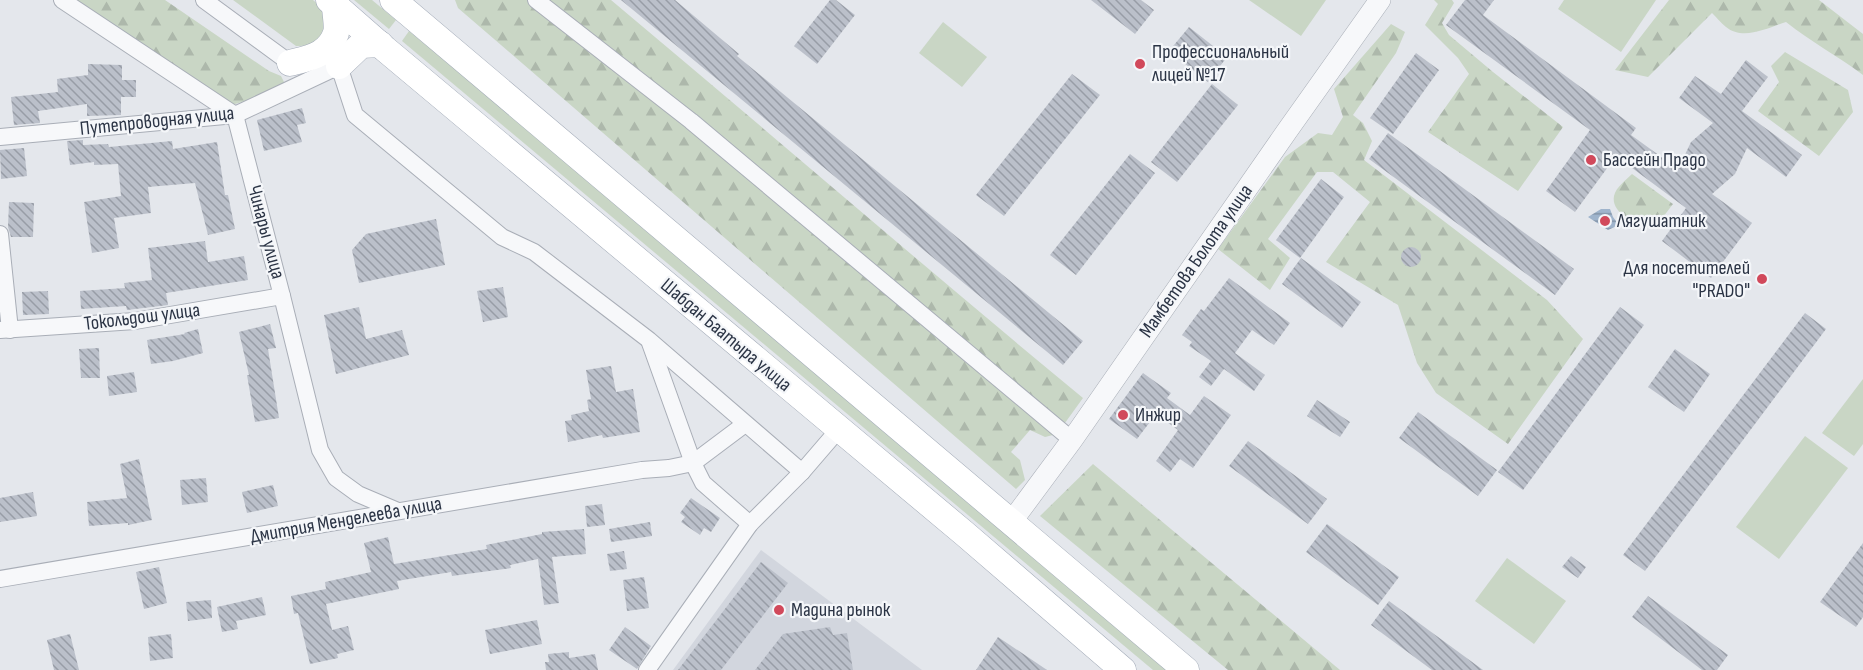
<svg xmlns="http://www.w3.org/2000/svg" width="1863" height="670" font-family="'Sofia Sans Condensed',sans-serif">
<defs>
<pattern id="forest-firs" width="22" height="20" patternUnits="userSpaceOnUse" patternTransform="scale(1.5)"><rect width="22" height="20" fill="#c9d6c5"/><path d="M5 1l3.5 6h-7zM16 11l3.5 6h-7z" fill="#adb8ab"/></pattern>
<pattern id="water-rules" width="6" height="5" patternUnits="userSpaceOnUse" patternTransform="scale(1.5)"><rect width="6" height="5" fill="#9fb4cc"/><path d="M0 2.5h6" fill="none" stroke="#8293a7"/></pattern>
<pattern id="building-back-hatch" width="6" height="6" patternUnits="userSpaceOnUse" patternTransform="scale(1.5)"><rect width="6" height="6" fill="#bbc0ca"/><path d="M-1 5l2 2M0 0l6 6M5-1l2 2" fill="none" stroke="#989da6"/></pattern>
</defs>
<rect width="100%" height="100%" fill="#e4e7ec"/>
<polygon fill="#d2d6de" points="761,550 922,670 673,670"/>
<g fill="#c9d6c5">
<path d="M233,0H313L327,12C327,17 329,23 328,27C324,41 309,47 296,46Z"/>
<polygon points="354,0 372,0 396,20 389,29"/>
<polygon points="1249,0 1326,0 1301,36"/>
<polygon points="1564,0 1656,0 1621,52 1558,9"/>
<polygon points="943,22 987,57 962,87 919,53"/>
<polygon points="409,31 854,398 1175,670 1153,670 402,41"/>
<polygon points="1863,379 1863,444 1854,456 1822,433"/>
<polygon points="1805,436 1848,468 1779,559 1736,527"/>
<polygon points="1507,558 1566,601 1534,644 1475,601"/>
</g>
<g fill="url(#forest-firs)">
<polygon points="68,0 165,0 269,71 281,76 285,84 274,93 228,106"/>
<path d="M455,0H611C769,132 924,267 1083,398L1057,434L1045,437L1030,430L1011,452L1020,460L1025,480L1016,489L458,8Z"/>
<polygon points="1434,0 1452,0 1454,3 1442,23 1449,35 1493,72 1563,127 1518,191 1428,132 1469,74 1458,58 1425,25 1438,4"/>
<path d="M1669,0H1819L1863,34V75C1838,56 1811,42 1786,22C1768,28 1743,41 1726,27C1721,23 1716,17 1712,13L1648,77L1615,70Z"/>
<polygon points="1391,24 1405,32 1396,53 1353,115 1363,123 1372,141 1364,160 1547,300 1583,339 1508,444 1436,393 1417,363 1398,305 1326,262 1370,202 1333,172 1317,172 1268,239 1290,258 1270,290 1218,249 1285,157 1318,133 1332,135 1343,117 1334,89"/>
<polygon points="1785,52 1848,90 1853,112 1819,156 1758,111 1779,82 1771,66"/>
<path d="M1632,174L1673,204L1657,225C1652,226 1647,228 1642,226C1631,222 1611,211 1614,196C1616,187 1626,180 1632,174Z"/>
<polygon points="1093,464 1340,670 1228,670 1040,516"/>
</g>
<polygon fill="url(#water-rules)" points="1601,209 1610,209 1613,217 1619,225 1608,230 1588,217"/>
<g fill="url(#building-back-hatch)">
<polygon points="621,0 675,0 739,54 737,56 1083,341 1063,365"/>
<polygon points="830,0 836,0 855,15 817,64 794,46"/>
<polygon points="1091,0 1141,0 1154,10 1135,34"/>
<polygon points="1465,0 1494,0 1483,15 1636,128 1631,135 1678,169 1691,142 1713,123 1679,98 1695,76 1721,94 1746,60 1768,77 1742,111 1802,155 1786,177 1747,148 1735,174 1712,194 1752,223 1711,278 1662,241 1686,208 1616,156 1575,212 1546,191 1590,130 1446,25"/>
<polygon points="1189,27 1227,57 1208,82 1169,51"/>
<polygon points="1416,53 1439,70 1393,134 1370,118"/>
<polygon points="88,64 122,65 122,80 136,80 136,97 121,97 121,115 87,116 87,104 38,111 40,123 14,125 11,97 58,92 57,79 88,75"/>
<polygon points="1072,74 1100,95 1004,216 976,195"/>
<polygon points="1212,84 1238,105 1177,182 1151,162"/>
<polygon points="302,108 306,123 297,125 302,142 264,151 257,120"/>
<polygon points="1388,133 1574,269 1555,295 1369,159"/>
<polygon points="83,140 83,145 108,144 109,147 172,141 173,149 217,142 225,195 228,195 235,229 208,235 195,183 148,187 151,213 114,218 119,248 92,253 84,202 121,196 118,164 94,165 94,162 70,165 67,141"/>
<polygon points="24,148 27,176 1,179 0,150"/>
<polygon points="1130,154 1155,173 1076,275 1050,255"/>
<polygon points="1321,179 1344,197 1300,258 1276,240"/>
<polygon points="9,202 34,203 33,237 11,237 8,227"/>
<polygon points="436,219 445,265 359,283 352,250 366,234"/>
<polygon points="205,241 208,262 244,256 248,280 166,293 168,305 127,310 126,306 81,309 80,291 125,288 124,283 152,280 148,248"/>
<circle cx="1411" cy="257" r="10"/>
<polygon points="1301,258 1361,302 1342,328 1282,284"/>
<polygon points="1229,278 1290,323 1274,345 1252,330 1235,353 1265,375 1254,391 1224,369 1211,386 1199,377 1211,361 1189,346 1192,342 1182,335 1201,309 1204,311"/>
<polygon points="503,287 508,317 483,322 477,291"/>
<polygon points="48,291 49,314 23,315 22,292"/>
<polygon points="359,307 366,339 402,330 409,355 336,374 324,315"/>
<polygon points="1620,307 1644,325 1523,490 1498,472"/>
<polygon points="1805,313 1826,329 1645,571 1623,555"/>
<polygon points="270,324 276,348 268,349 279,418 255,422 247,375 249,375 239,332"/>
<polygon points="198,329 203,353 173,361 151,364 147,340 185,334 184,333"/>
<polygon points="99,348 100,378 81,378 79,349"/>
<polygon points="1675,349 1710,374 1684,412 1648,387"/>
<polygon points="611,366 616,392 633,389 640,432 603,438 602,435 568,442 565,421 572,420 571,415 589,411 587,400 591,399 586,370"/>
<polygon points="134,372 137,392 109,396 107,376"/>
<polygon points="1143,373 1171,393 1167,398 1190,415 1204,396 1231,415 1193,468 1180,459 1170,472 1156,461 1178,430 1156,414 1137,439 1109,419"/>
<polygon points="1317,400 1350,422 1340,437 1307,416"/>
<polygon points="1418,412 1497,470 1478,496 1399,438"/>
<polygon points="1248,441 1327,499 1308,524 1229,466"/>
<polygon points="139,459 152,520 128,525 128,523 89,526 87,502 127,498 120,464"/>
<polygon points="206,478 208,502 182,505 180,480"/>
<polygon points="273,485 278,506 247,513 242,492"/>
<polygon points="33,492 37,516 0,522 0,498"/>
<polygon points="691,498 720,518 711,532 704,528 700,535 681,522 685,517 680,513"/>
<polygon points="602,504 605,525 587,527 585,506"/>
<polygon points="650,522 652,536 611,542 609,529"/>
<polygon points="1327,524 1399,577 1378,605 1306,552"/>
<polygon points="584,529 586,554 552,557 559,603 544,605 538,559 510,565 511,568 452,576 451,572 397,581 399,589 326,604 332,630 348,626 354,650 337,654 338,658 310,664 298,613 294,614 291,596 326,589 325,582 371,572 364,543 388,537 394,564 487,549 486,545 542,534 542,532"/>
<polygon points="1863,543 1863,617 1856,627 1820,602"/>
<polygon points="624,551 627,569 610,571 607,554"/>
<polygon points="1571,556 1586,567 1578,578 1562,567"/>
<polygon points="761,562 788,583 721,670 678,670"/>
<polygon points="159,567 167,603 144,609 136,572"/>
<polygon points="644,577 649,608 627,611 623,580"/>
<polygon points="1648,596 1728,655 1717,670 1702,670 1632,617"/>
<polygon points="262,597 266,615 236,621 238,629 222,632 217,607"/>
<polygon points="211,600 212,618 188,621 186,602"/>
<polygon points="1389,601 1483,670 1432,670 1371,625"/>
<polygon points="537,620 542,644 490,654 485,630"/>
<polygon points="625,627 651,646 637,669 609,650"/>
<polygon points="830,627 833,635 847,633 853,670 755,670 783,634"/>
<polygon points="70,634 79,670 54,670 47,640"/>
<polygon points="171,634 173,658 150,661 148,637"/>
<polygon points="998,637 1047,670 976,670"/>
<polygon points="569,652 569,658 595,654 598,670 546,670 545,662 549,662 548,654"/>
</g>
<g fill="none" stroke-linecap="round" stroke-linejoin="round">
<g stroke="#a9aeb7" stroke-width="18">
<g id="minor">
<polyline points="62,0 235,115 282,296 320,450 336,478 358,494 398,511"/>
<polyline points="204,0 290,63 300,63"/>
<polyline points="536,0 691,121 1072,440"/>
<polyline points="339,66 355,115 502,237 534,252 649,340 802,472"/>
<polyline points="0,137 235,115 339,66"/>
<polyline points="0,234 10,330"/>
<polyline points="0,330 135,321 282,296"/>
<polyline points="650,343 693,463 703,483 750,524"/>
<polyline points="0,579 642,470 669,468 693,463 745,424"/>
<polyline points="647,670 750,524 802,472 839,429"/>
</g>
</g>
<g stroke="#a9aeb7" stroke-width="22">
<polyline id="tertiary" points="1012,521 1072,440 1287,131 1380,0"/>
</g>
<g stroke="#a3abb8" stroke-width="27">
<g id="primary">
<polyline points="329,0 385,49 965,534 1123,670"/>
<polyline points="393,0 1186,670"/>
<path d="M290,63C309,58 329,55 336,33C338,26 335,13 335,5"/>
<polyline points="339,66 361,45 380,44"/>
</g>
</g>
<use href="#minor" stroke="#f7f8fa" stroke-width="16"/>
<use href="#tertiary" stroke="#f7f8fa" stroke-width="21"/>
<use href="#primary" stroke="#fff" stroke-width="26"/>
</g>
<g fill="#d1495b" stroke="#f4f6f9" stroke-width="2">
<circle cx="1140" cy="64" r="6"/>
<circle cx="1591" cy="160" r="6"/>
<circle cx="1605" cy="221" r="6"/>
<circle cx="1762" cy="279" r="6"/>
<circle cx="1123" cy="415" r="6"/>
<circle cx="779" cy="610" r="6"/>
</g>
<g text-anchor="middle" dominant-baseline="central" stroke-width="4.5" stroke-linejoin="round" paint-order="stroke">
<g font-size="20" fill="#2b3445" stroke="#f4f6f9" text-anchor="start">
<text x="1152" y="52">Профессиональный<tspan x="1152" dy="23">лицей №17</tspan></text>
<text x="1603" y="160">Бассейн Прадо</text>
<text x="1617" y="221">Лягушатник</text>
<text x="1750" y="268" text-anchor="end">Для посетителей<tspan x="1750" dy="23">"PRADO"</tspan></text>
<text x="1135" y="415">Инжир</text>
<text x="791" y="610">Мадина рынок</text>
</g>
<g font-size="20" fill="#2b3445" stroke="#f4f6f9">
<text transform="translate(157 121) rotate(-6)">Путепроводная улица</text>
<text transform="translate(266 232) rotate(75)">Чинары улица</text>
<text transform="translate(1196 261) rotate(-55)">Мамбетова Болота улица</text>
<text transform="translate(142 317) rotate(-7)">Токольдош улица</text>
<text transform="translate(726 335) rotate(40)">Шабдан Баатыра улица</text>
<text transform="translate(346 520) rotate(-10)">Дмитрия Менделеева улица</text>
</g>
</g>
</svg>
